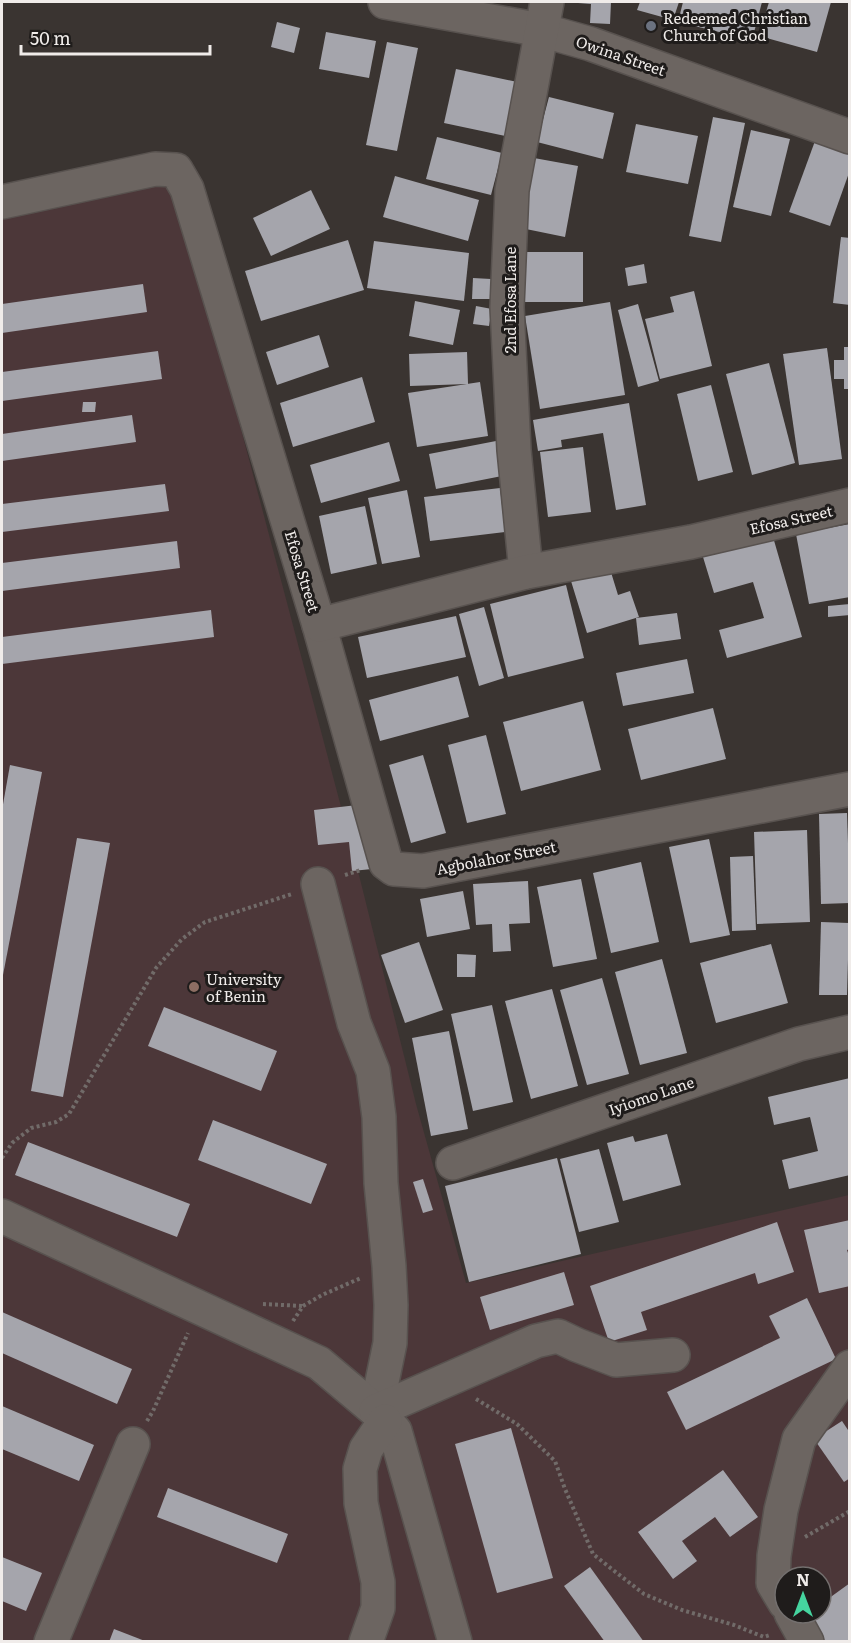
<svg xmlns="http://www.w3.org/2000/svg" width="851" height="1643" font-family="Literata,serif">
<rect width="100%" height="100%" fill="#3a3431"/>
<path fill="#4c3739" fill-rule="evenodd" d="M174,176L358,871L416,1104L466,1283L849,1195V1641H2V217ZM785,1577H821V1613H785Z"/>
<g fill="#a5a5ac">
<polygon points="579,2 611,2 610,24 590,23 591,4 578,3"/>
<polygon points="640,2 679,2 673,20 637,10"/>
<polygon points="683,2 762,2 752,40 678,22"/>
<polygon points="769,2 831,2 817,52 759,36"/>
<polygon points="277,22 300,28 294,53 271,47"/>
<polygon points="326,32 376,41 369,78 319,69"/>
<polygon points="387,42 418,48 397,151 366,145"/>
<polygon points="456,69 522,83 510,137 444,123"/>
<polygon points="549,97 614,113 603,159 537,142"/>
<polygon points="713,117 745,123 721,242 689,236"/>
<polygon points="636,124 698,136 688,184 626,172"/>
<polygon points="751,130 790,139 771,216 733,207"/>
<polygon points="437,137 502,153 491,195 426,179"/>
<polygon points="815,141 850,153 850,170 830,226 789,212"/>
<polygon points="534,158 578,166 565,237 521,228"/>
<polygon points="395,176 479,200 468,241 383,217"/>
<polygon points="311,190 330,229 271,256 253,218"/>
<polygon points="841,237 850,238 850,305 833,303"/>
<polygon points="348,240 364,290 261,321 245,271"/>
<polygon points="374,241 469,253 464,301 367,288"/>
<rect x="525" y="252" width="58" height="50"/>
<polygon points="644,264 647,283 628,286 625,268"/>
<polygon points="473,278 491,279 491,299 472,299"/>
<polygon points="143,284 147,312 2,333 2,304"/>
<polygon points="694,291 712,366 660,379 645,319 674,312 670,297"/>
<polygon points="415,301 460,310 453,345 409,336"/>
<polygon points="610,302 625,395 540,409 525,316"/>
<polygon points="638,304 659,381 638,387 618,310"/>
<polygon points="476,306 492,309 489,326 473,324"/>
<polygon points="319,335 329,367 277,385 266,352"/>
<polygon points="844,347 850,347 850,389 844,389 844,379 834,379 834,360 844,360"/>
<polygon points="827,348 842,459 799,465 783,354"/>
<polygon points="158,351 162,379 2,401 2,372"/>
<polygon points="467,352 468,384 410,386 409,354"/>
<polygon points="769,363 795,463 752,475 726,374"/>
<polygon points="362,377 375,422 293,447 280,403"/>
<polygon points="480,382 488,436 417,447 408,393"/>
<polygon points="711,385 733,472 698,481 677,394"/>
<polygon points="83,402 96,402 95,412 82,412"/>
<polygon points="629,403 646,505 616,510 603,433 561,440 562,447 538,451 533,420"/>
<polygon points="132,415 136,442 2,461 2,434"/>
<polygon points="496,441 502,476 436,489 429,454"/>
<polygon points="389,442 400,481 321,503 310,465"/>
<polygon points="583,447 591,512 548,517 540,452"/>
<polygon points="165,484 169,511 2,532 2,504"/>
<polygon points="500,488 505,532 430,541 424,497"/>
<polygon points="407,490 420,557 382,564 368,498"/>
<polygon points="365,506 377,564 331,574 319,516"/>
<polygon points="850,524 850,597 809,604 796,534"/>
<polygon points="773,537 802,637 727,658 719,630 764,618 753,582 714,593 703,557"/>
<polygon points="177,541 180,568 2,591 2,563"/>
<polygon points="610,569 618,595 630,591 639,617 587,633 571,581"/>
<polygon points="566,585 584,658 508,677 490,604"/>
<polygon points="850,604 850,615 828,617 828,606"/>
<polygon points="484,607 504,678 479,686 459,614"/>
<polygon points="211,610 214,637 2,664 2,637"/>
<polygon points="677,613 681,639 639,645 636,618"/>
<polygon points="456,616 466,657 367,678 358,637"/>
<polygon points="687,659 694,693 623,706 616,673"/>
<polygon points="458,676 469,717 380,741 369,700"/>
<polygon points="583,701 601,770 521,791 503,722"/>
<polygon points="713,708 726,759 641,780 628,729"/>
<polygon points="486,735 506,814 467,823 448,745"/>
<polygon points="423,755 446,833 411,843 389,765"/>
<polygon points="10,765 42,772 3,975 2,810"/>
<polygon points="366,804 372,869 352,871 349,842 318,845 314,810"/>
<polygon points="847,813 850,903 821,904 819,814"/>
<polygon points="807,830 810,922 757,924 754,832"/>
<polygon points="77,838 110,843 63,1097 31,1091"/>
<polygon points="709,839 730,935 690,943 669,847"/>
<polygon points="753,856 756,930 732,931 730,857"/>
<polygon points="641,862 659,942 611,953 593,873"/>
<polygon points="581,879 597,959 553,967 537,887"/>
<polygon points="528,881 530,923 509,924 511,951 493,952 492,924 476,925 473,884"/>
<polygon points="463,891 470,929 427,937 420,899"/>
<polygon points="821,922 849,923 847,995 819,995"/>
<polygon points="419,942 443,1010 405,1023 381,955"/>
<polygon points="771,944 788,1003 716,1023 700,963"/>
<polygon points="457,954 476,955 475,977 457,977"/>
<polygon points="662,959 687,1053 640,1065 615,972"/>
<polygon points="602,978 629,1074 587,1085 560,990"/>
<polygon points="552,989 578,1086 531,1099 505,1001"/>
<polygon points="492,1005 513,1102 473,1111 451,1014"/>
<polygon points="164,1007 277,1051 261,1091 148,1046"/>
<polygon points="449,1031 468,1129 431,1136 412,1038"/>
<polygon points="850,1078 850,1175 789,1189 782,1160 818,1151 810,1117 774,1125 768,1097"/>
<polygon points="213,1120 327,1164 311,1204 198,1160"/>
<polygon points="667,1134 681,1185 623,1201 607,1143 633,1136 635,1142"/>
<polygon points="28,1142 190,1204 177,1237 15,1175"/>
<polygon points="599,1149 619,1222 579,1232 560,1159"/>
<polygon points="557,1158 581,1254 469,1282 445,1186"/>
<polygon points="423,1179 433,1210 423,1213 413,1182"/>
<polygon points="850,1220 850,1249 847,1250 850,1259 850,1286 819,1293 804,1230"/>
<polygon points="777,1222 794,1272 758,1284 755,1273 641,1312 647,1330 609,1342 590,1286"/>
<polygon points="564,1272 574,1305 490,1330 480,1297"/>
<polygon points="807,1298 836,1359 686,1430 667,1392 780,1338 769,1316"/>
<polygon points="2,1312 132,1369 117,1404 2,1353"/>
<polygon points="2,1406 94,1445 79,1481 2,1449"/>
<polygon points="842,1421 850,1433 850,1478 844,1482 814,1439"/>
<polygon points="511,1428 553,1578 497,1593 455,1444"/>
<polygon points="723,1470 758,1517 730,1537 715,1517 682,1541 697,1561 673,1579 638,1532"/>
<polygon points="168,1488 288,1534 277,1563 157,1517"/>
<polygon points="2,1557 42,1573 26,1611 2,1601"/>
<polygon points="590,1567 644,1642 605,1642 564,1586"/>
<polygon points="850,1583 850,1639 846,1642 822,1642 808,1613 821,1613 821,1604"/>
<polygon points="114,1629 145,1641 145,1642 109,1642"/>
</g>
<g fill="none" stroke-linecap="round" stroke-linejoin="round">
<g stroke="#58524f" stroke-width="36">
<g id="minor">
<polyline points="385,2 541,30 591,44 850,137"/>
<polyline points="2,202 155,169 176,170 187,189 319,625 386,863 394,869 423,871 850,789"/>
<polyline points="526,572 514,450 507,307 512,190 547,2"/>
<polyline points="319,625 526,572 691,542 850,505"/>
<polyline points="318,884 354,1023 373,1071 379,1117 381,1183 389,1266 391,1305 390,1343 376,1411"/>
<polyline points="453,1163 799,1044 850,1032"/>
<polyline points="2,1216 319,1363 376,1411 395,1431 455,1642"/>
<polyline points="376,1411 536,1341 558,1336 577,1345 616,1360 673,1355"/>
<polyline points="785,1603 773,1583 774,1556 781,1510 799,1439 850,1367"/>
<polyline points="791,1613 807,1642"/>
<polyline points="51,1642 133,1444"/>
<polyline points="366,1642 378,1608 378,1582 361,1503 360,1469 366,1449 385,1421"/>
</g>
</g>
<g stroke="#716b69" stroke-width="4" stroke-dasharray="3 3" stroke-linecap="butt">
<polyline points="345,875 361,870"/>
<polyline points="2,1158 12,1143 31,1128 56,1122 69,1114 156,968 182,939 205,922 292,894"/>
<polyline points="263,1304 303,1306"/>
<polyline points="293,1321 303,1306 322,1295 361,1278"/>
<polyline points="476,1399 517,1424 555,1461 565,1489 593,1554 613,1570 644,1594 682,1610 734,1625 764,1637 770,1635"/>
<polyline points="147,1421 153,1411 188,1333"/>
<polyline points="805,1537 850,1511"/>
</g>
<use href="#minor" stroke="#6c6561" stroke-width="33"/>
</g>
<circle fill="#6b7280" stroke="#1f1c1b" stroke-width="2" cx="651" cy="26" r="6"/>
<circle fill="#8d6e63" stroke="#1f1c1b" stroke-width="2" cx="194" cy="987" r="6"/>
<g text-anchor="middle" dominant-baseline="central" stroke-width="6" stroke-linejoin="round" paint-order="stroke">
<g font-size="15" fill="#f0ecea" stroke="#1f1c1b" text-anchor="start">
<text x="663" y="17">Redeemed Christian<tspan x="663" dy="17">Church of God</tspan></text>
<text x="206" y="978">University<tspan x="206" dy="17">of Benin</tspan></text>
</g>
<g font-size="15" fill="#f0ecea" stroke="#1f1c1b">
<text transform="translate(621 55) rotate(19)">Owina Street</text>
<text transform="translate(509 300) rotate(-90)">2nd Efosa Lane</text>
<text transform="translate(791 519) rotate(-13)">Efosa Street</text>
<text transform="translate(303 571) rotate(73)">Efosa Street</text>
<text transform="translate(496 857) rotate(-11)">Agbolahor Street</text>
<text transform="translate(651 1095) rotate(-19)">Iyiomo Lane</text>
</g>
</g>
<rect width="851" height="1643" fill="none" stroke="#f0ecea" stroke-width="6"/>
<g transform="translate(803 1595)"><circle r="28" fill="#1f1c1b" stroke="#736f6e" stroke-width="1.5"/>
<path d="M0-4.5L10 22L0 15L-10 22Z" fill="#45d49f"/>
<text y="-9" font-size="16" font-weight="bold" text-anchor="middle" fill="#f0ecea">N</text>
</g>
<path d="M21 45v9h189v-9" fill="none" stroke="#f0ecea" stroke-width="3"/>
<text x="30" y="45" font-size="18" fill="#f0ecea" stroke="#1f1c1b" stroke-width="4.5" paint-order="stroke">50 m</text>
</svg>
